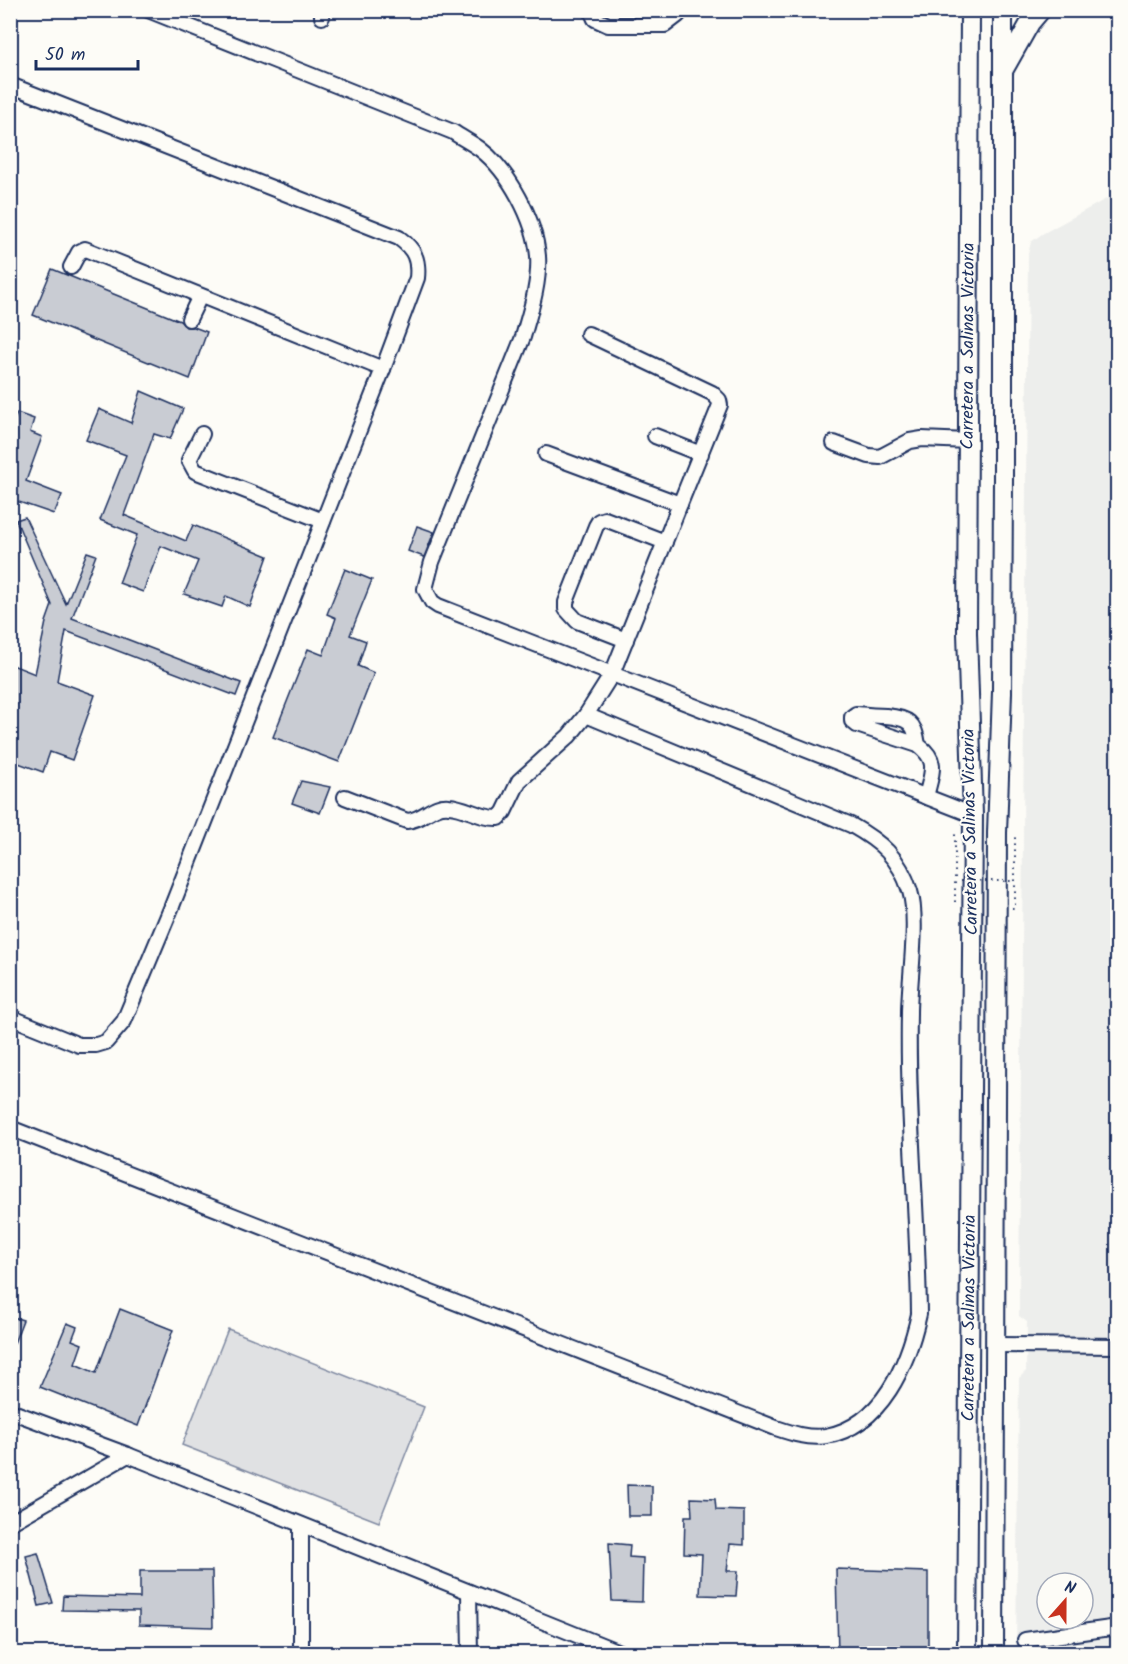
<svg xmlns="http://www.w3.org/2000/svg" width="1128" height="1664" font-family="Kalam,sans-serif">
<rect width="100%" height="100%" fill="#fdfcf7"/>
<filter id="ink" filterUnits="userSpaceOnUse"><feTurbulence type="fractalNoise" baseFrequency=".0167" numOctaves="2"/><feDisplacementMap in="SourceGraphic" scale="12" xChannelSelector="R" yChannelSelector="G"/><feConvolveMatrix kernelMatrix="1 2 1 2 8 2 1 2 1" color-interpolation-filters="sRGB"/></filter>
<g filter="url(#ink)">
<path fill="#edeeec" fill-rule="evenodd" d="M1117,193V1653L1016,1654L1019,1378L1026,1371L1027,1322L1019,1316V1299L1028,254L1031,242L1042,234ZM1047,1583H1083V1619H1047Z"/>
<polygon fill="#e0e1e3" stroke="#7e88a0" stroke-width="1.5" points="228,1329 424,1407 379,1522 182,1445"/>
<g fill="#c9ccd3" stroke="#1b2f5e" stroke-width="1.5">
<polygon points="52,269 180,321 186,327 194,327 207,332 190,379 33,315"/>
<polygon points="141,391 183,409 170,439 154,434 124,515 186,541 193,525 268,556 250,607 226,596 222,607 184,594 198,561 161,546 143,592 119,583 137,535 100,520 126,455 86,440 99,409 131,423"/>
<polygon points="17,413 34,419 30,432 42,437 26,481 62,495 54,514 10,499 10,431"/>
<polygon points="25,517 66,604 87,552 96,555 72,618 241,683 236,696 66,631 57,681 95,695 72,760 50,752 43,772 10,760 10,664 35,674 46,622 52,605 16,520"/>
<polygon points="417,526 434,532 424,557 408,551"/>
<polygon points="345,569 372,580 350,635 366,641 358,666 374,673 339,762 273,737 308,649 323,655 336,618 327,614"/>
<polygon points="301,781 330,787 320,813 292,803"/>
<polygon points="120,1309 173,1330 138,1426 40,1387 67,1323 77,1327 72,1340 82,1344 75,1364 96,1373"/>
<polygon points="10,1316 23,1320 11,1351 10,1351"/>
<polygon points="627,1485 652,1486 652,1516 628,1516"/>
<polygon points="691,1498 715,1499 716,1510 744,1511 744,1545 730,1544 727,1571 738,1571 736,1596 700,1595 702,1554 684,1553 685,1516 692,1516"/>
<polygon points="609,1543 630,1545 629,1557 643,1558 642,1602 612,1601"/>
<polygon points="38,1553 53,1603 39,1606 26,1556"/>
<polygon points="836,1569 928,1572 928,1653 838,1653"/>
<polygon points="140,1571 212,1571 213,1627 139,1625 139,1611 62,1610 63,1596 140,1598"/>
</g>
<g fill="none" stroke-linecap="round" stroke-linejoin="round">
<g stroke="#1b2f5e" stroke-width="18">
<g id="minor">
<path d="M148,10L453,132C462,138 472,143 480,149C509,171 535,220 538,256C540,283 530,312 523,337L432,562L425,589L432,602L438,606L973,815"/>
<polyline points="322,10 322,17"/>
<polyline points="591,10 595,19 608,25 665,25 678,15 681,10"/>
<path d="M10,85L399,238C414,249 419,259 417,278L383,369L172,906L124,1021L106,1042L96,1045H79L10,1017"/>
<polyline points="71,267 79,252 85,249 383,369"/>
<polyline points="189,319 200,296"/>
<polyline points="202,434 189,460 195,471 323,521"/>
<polyline points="655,436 701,454"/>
<polyline points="834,443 869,456 880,457 910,441 922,439 968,441"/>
<polyline points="546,454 680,504 720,405 719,400 712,393 588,334"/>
<polyline points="626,640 577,621 566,609 566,602 596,526 599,521 605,519 665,542"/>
<path d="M918,745C915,722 908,718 886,716C876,716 866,715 856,714L852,717V721L857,725L918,745C940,761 931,774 926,797"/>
<path d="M345,797L407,821C424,820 432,804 449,806C466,807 481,819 499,818L504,812L519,781L569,736L586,715L612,674L680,504"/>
<path d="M10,1128L776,1428C791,1433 809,1439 826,1436C882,1426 908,1364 919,1314C918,1214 907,1114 909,1013C909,980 919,920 910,891C899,857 881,842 851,825L586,715"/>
<polyline points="995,1345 1118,1346"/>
<polyline points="10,1411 128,1455 624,1654"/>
<polyline points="10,1523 128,1455"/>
<polyline points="469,1592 470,1654"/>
<polyline points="1025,1640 1118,1627"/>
<polyline points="301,1654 301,1525"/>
</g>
</g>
<g stroke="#1b2f5e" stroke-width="22">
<g id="major">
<polyline points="1004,69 1030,23 1041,10"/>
<path id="s1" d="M967,1654L973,815L967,633L970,10"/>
<polyline points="994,1654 997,833 1002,692 1003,479 1003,10"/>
</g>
</g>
<g stroke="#1b2f5e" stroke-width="2" stroke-dasharray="1.5 4.5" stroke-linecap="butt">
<polyline points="955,902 955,834 958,834"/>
<polyline points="1012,908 1015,908 1015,837 1013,837"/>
</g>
<use href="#minor" stroke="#fdfcf7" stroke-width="14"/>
<use href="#major" stroke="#fdfcf7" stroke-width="18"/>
<polyline stroke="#1b2f5e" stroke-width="2" stroke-dasharray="1.5 4.5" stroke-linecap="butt" points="961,881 1013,881"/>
</g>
</g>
<g text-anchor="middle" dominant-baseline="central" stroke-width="4.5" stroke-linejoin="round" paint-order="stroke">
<g font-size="18" fill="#1b2f5e" stroke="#fdfcf7">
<text stroke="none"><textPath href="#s1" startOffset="1308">Carretera a Salinas Victoria</textPath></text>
<text transform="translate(971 832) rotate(-91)">Carretera a Salinas Victoria</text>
<text stroke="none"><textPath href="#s1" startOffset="336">Carretera a Salinas Victoria</textPath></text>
</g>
</g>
<rect width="1128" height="1664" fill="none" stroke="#fdfcf7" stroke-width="36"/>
<rect x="18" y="18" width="1092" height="1628" fill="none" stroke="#1b2f5e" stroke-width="2" filter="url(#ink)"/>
<g transform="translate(1065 1601) rotate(21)"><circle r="28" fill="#fdfcf7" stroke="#a3aaba" stroke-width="1.5"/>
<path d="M0-4.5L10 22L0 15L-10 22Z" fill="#c8321e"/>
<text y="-9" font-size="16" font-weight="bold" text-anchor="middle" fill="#1b2f5e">N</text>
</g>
<path d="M36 60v9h102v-9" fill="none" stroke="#1b2f5e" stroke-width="3"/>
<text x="45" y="60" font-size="18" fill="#1b2f5e" stroke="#fdfcf7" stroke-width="4.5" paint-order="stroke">50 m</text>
</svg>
